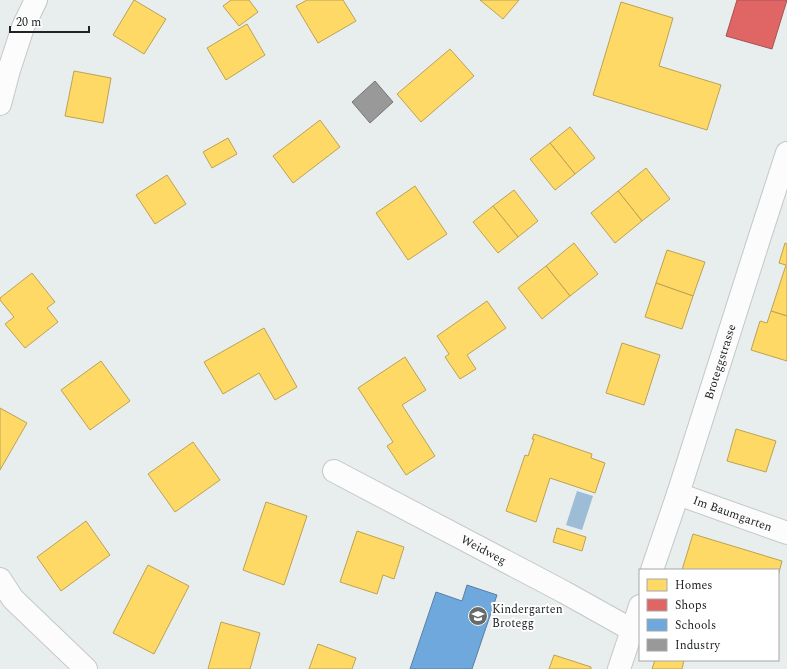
<svg xmlns="http://www.w3.org/2000/svg" width="787" height="669" font-family="Spectral,serif">
<rect width="100%" height="100%" fill="#e8eded"/>
<polygon fill="#9cbdd5" points="577,491 593,496 582,530 566,525"/>
<g fill="#ffd966" stroke="#bca352">
<polygon points="134,0 166,19 144,54 113,35"/>
<polygon points="231,0 249,0 258,12 239,26 223,6"/>
<polygon points="307,0 343,0 356,21 318,43 296,6"/>
<polygon points="480,0 519,0 503,19"/>
<polygon points="621,2 673,18 659,66 721,85 707,130 593,95"/>
<polygon points="247,24 265,55 226,80 207,48"/>
<polygon points="450,49 474,76 421,122 397,94"/>
<polygon points="74,71 111,78 103,123 65,116"/>
<polygon points="320,120 340,147 293,183 273,156"/>
<polygon points="570,127 595,158 575,174 550,143"/>
<polygon points="228,138 237,154 212,168 203,152"/>
<polygon points="550,143 575,174 555,190 530,159"/>
<polygon points="646,168 670,199 642,221 618,191"/>
<polygon points="167,175 186,204 155,224 136,195"/>
<polygon points="415,186 447,234 408,260 376,213"/>
<polygon points="514,190 538,221 518,237 493,206"/>
<polygon points="618,191 642,221 615,243 591,213"/>
<polygon points="493,206 518,237 498,253 473,222"/>
<polygon points="574,243 598,274 570,296 546,266"/>
<polygon points="785,243 787,244 787,316 771,311 786,265 779,263"/>
<polygon points="667,250 705,262 693,296 656,283"/>
<polygon points="546,266 570,296 542,319 518,288"/>
<polygon points="32,273 55,302 47,308 58,322 25,348 5,324 14,317 0,300 0,298"/>
<polygon points="656,283 693,296 682,329 645,317"/>
<polygon points="487,301 506,328 467,355 476,369 460,379 445,357 449,354 437,336"/>
<polygon points="771,311 787,316 787,361 751,350 760,321 767,323"/>
<polygon points="264,328 297,387 275,400 259,373 223,394 204,362"/>
<polygon points="622,343 660,355 644,405 606,393"/>
<polygon points="405,357 426,390 402,405 435,456 406,475 387,446 393,442 358,388"/>
<polygon points="101,361 130,401 90,430 61,390"/>
<polygon points="0,408 27,423 0,470"/>
<polygon points="736,429 776,441 766,472 727,461"/>
<polygon points="534,434 592,454 591,458 605,463 595,493 550,478 536,522 506,511 525,455 528,456 534,439 532,439"/>
<polygon points="193,442 220,480 175,512 148,474"/>
<polygon points="266,502 307,516 284,585 243,570"/>
<polygon points="86,521 110,555 61,591 37,557"/>
<polygon points="557,528 586,537 582,551 553,542"/>
<polygon points="357,531 404,547 394,579 383,575 377,594 340,582"/>
<polygon points="693,534 782,561 778,576 778,570 682,570"/>
<polygon points="148,565 189,586 154,654 113,633"/>
<polygon points="221,622 260,633 250,669 208,669"/>
<polygon points="318,644 356,658 352,669 309,669"/>
<polygon points="554,655 591,667 591,669 549,669"/>
<polygon points="655,660 684,660 682,669 652,669"/>
</g>
<polygon fill="#e06666" stroke="#a65252" points="737,0 787,0 772,49 726,36"/>
<polygon fill="#6fa8dc" stroke="#5780a5" points="467,585 497,595 472,669 410,669 436,592 462,601"/>
<polygon fill="#999" stroke="#757676" points="375,81 393,102 370,123 352,102"/>
<g fill="none" stroke-linecap="round" stroke-linejoin="round">
<g stroke="#c5c8c8" stroke-width="24">
<g id="minor">
<polyline points="0,104 9,70 23,27 36,0"/>
<path id="s1" d="M334,471L564,592L632,630"/>
<path id="s2" d="M678,494L787,533"/>
<path id="s3" d="M652,570L678,494L760,236L787,153"/>
<polyline points="0,579 13,599 86,669"/>
<polyline points="619,669 640,606"/>
</g>
</g>
<use href="#minor" stroke="#fcfcfc" stroke-width="22"/>
</g>
<defs>
<g id="school-disc" transform="scale(1)"><circle r="9.5" fill="#666a6a" stroke="#fff"/><path d="M0-5L7-2L0 1L-7-2ZM-4 1L0 2.5L4 1V4Q0 6-4 4Z" fill="#fff"/></g>
</defs>
<g fill-rule="evenodd">
<use href="#school-disc" x="478" y="616"/>
</g>
<g text-anchor="middle" dominant-baseline="central" stroke-width="4" stroke-linejoin="round" paint-order="stroke">
<g font-size="12" fill="#202424" stroke="#fff">
<text stroke="none"><textPath href="#s3" startOffset="219">Broteggstrasse</textPath></text>
<text stroke="none"><textPath href="#s2" startOffset="58">Im Baumgarten</textPath></text>
<text stroke="none"><textPath href="#s1" startOffset="169">Weidweg</textPath></text>
</g>
<g font-size="12" fill="#202424" stroke="#fff" text-anchor="start">
<text x="492" y="609">Kindergarten<tspan x="492" dy="14">Brotegg</tspan></text>
</g>
</g>
<rect x="639" y="569" width="140" height="92" fill="#ffffff" stroke="#a6a7a7"/>
<rect x="647" y="579" width="20" height="12" fill="#ffd966" stroke="#a6a7a7"/>
<text x="675" y="589" font-size="12" fill="#202424">Homes</text>
<rect x="647" y="599" width="20" height="12" fill="#e06666" stroke="#a6a7a7"/>
<text x="675" y="609" font-size="12" fill="#202424">Shops</text>
<rect x="647" y="619" width="20" height="12" fill="#6fa8dc" stroke="#a6a7a7"/>
<text x="675" y="629" font-size="12" fill="#202424">Schools</text>
<rect x="647" y="639" width="20" height="12" fill="#999999" stroke="#a6a7a7"/>
<text x="675" y="649" font-size="12" fill="#202424">Industry</text>
<path d="M10 26v6h79v-6" fill="none" stroke="#202424" stroke-width="2"/>
<text x="16" y="26" font-size="12" fill="#202424" stroke="#ffffff" stroke-width="3" paint-order="stroke">20 m</text>
</svg>
